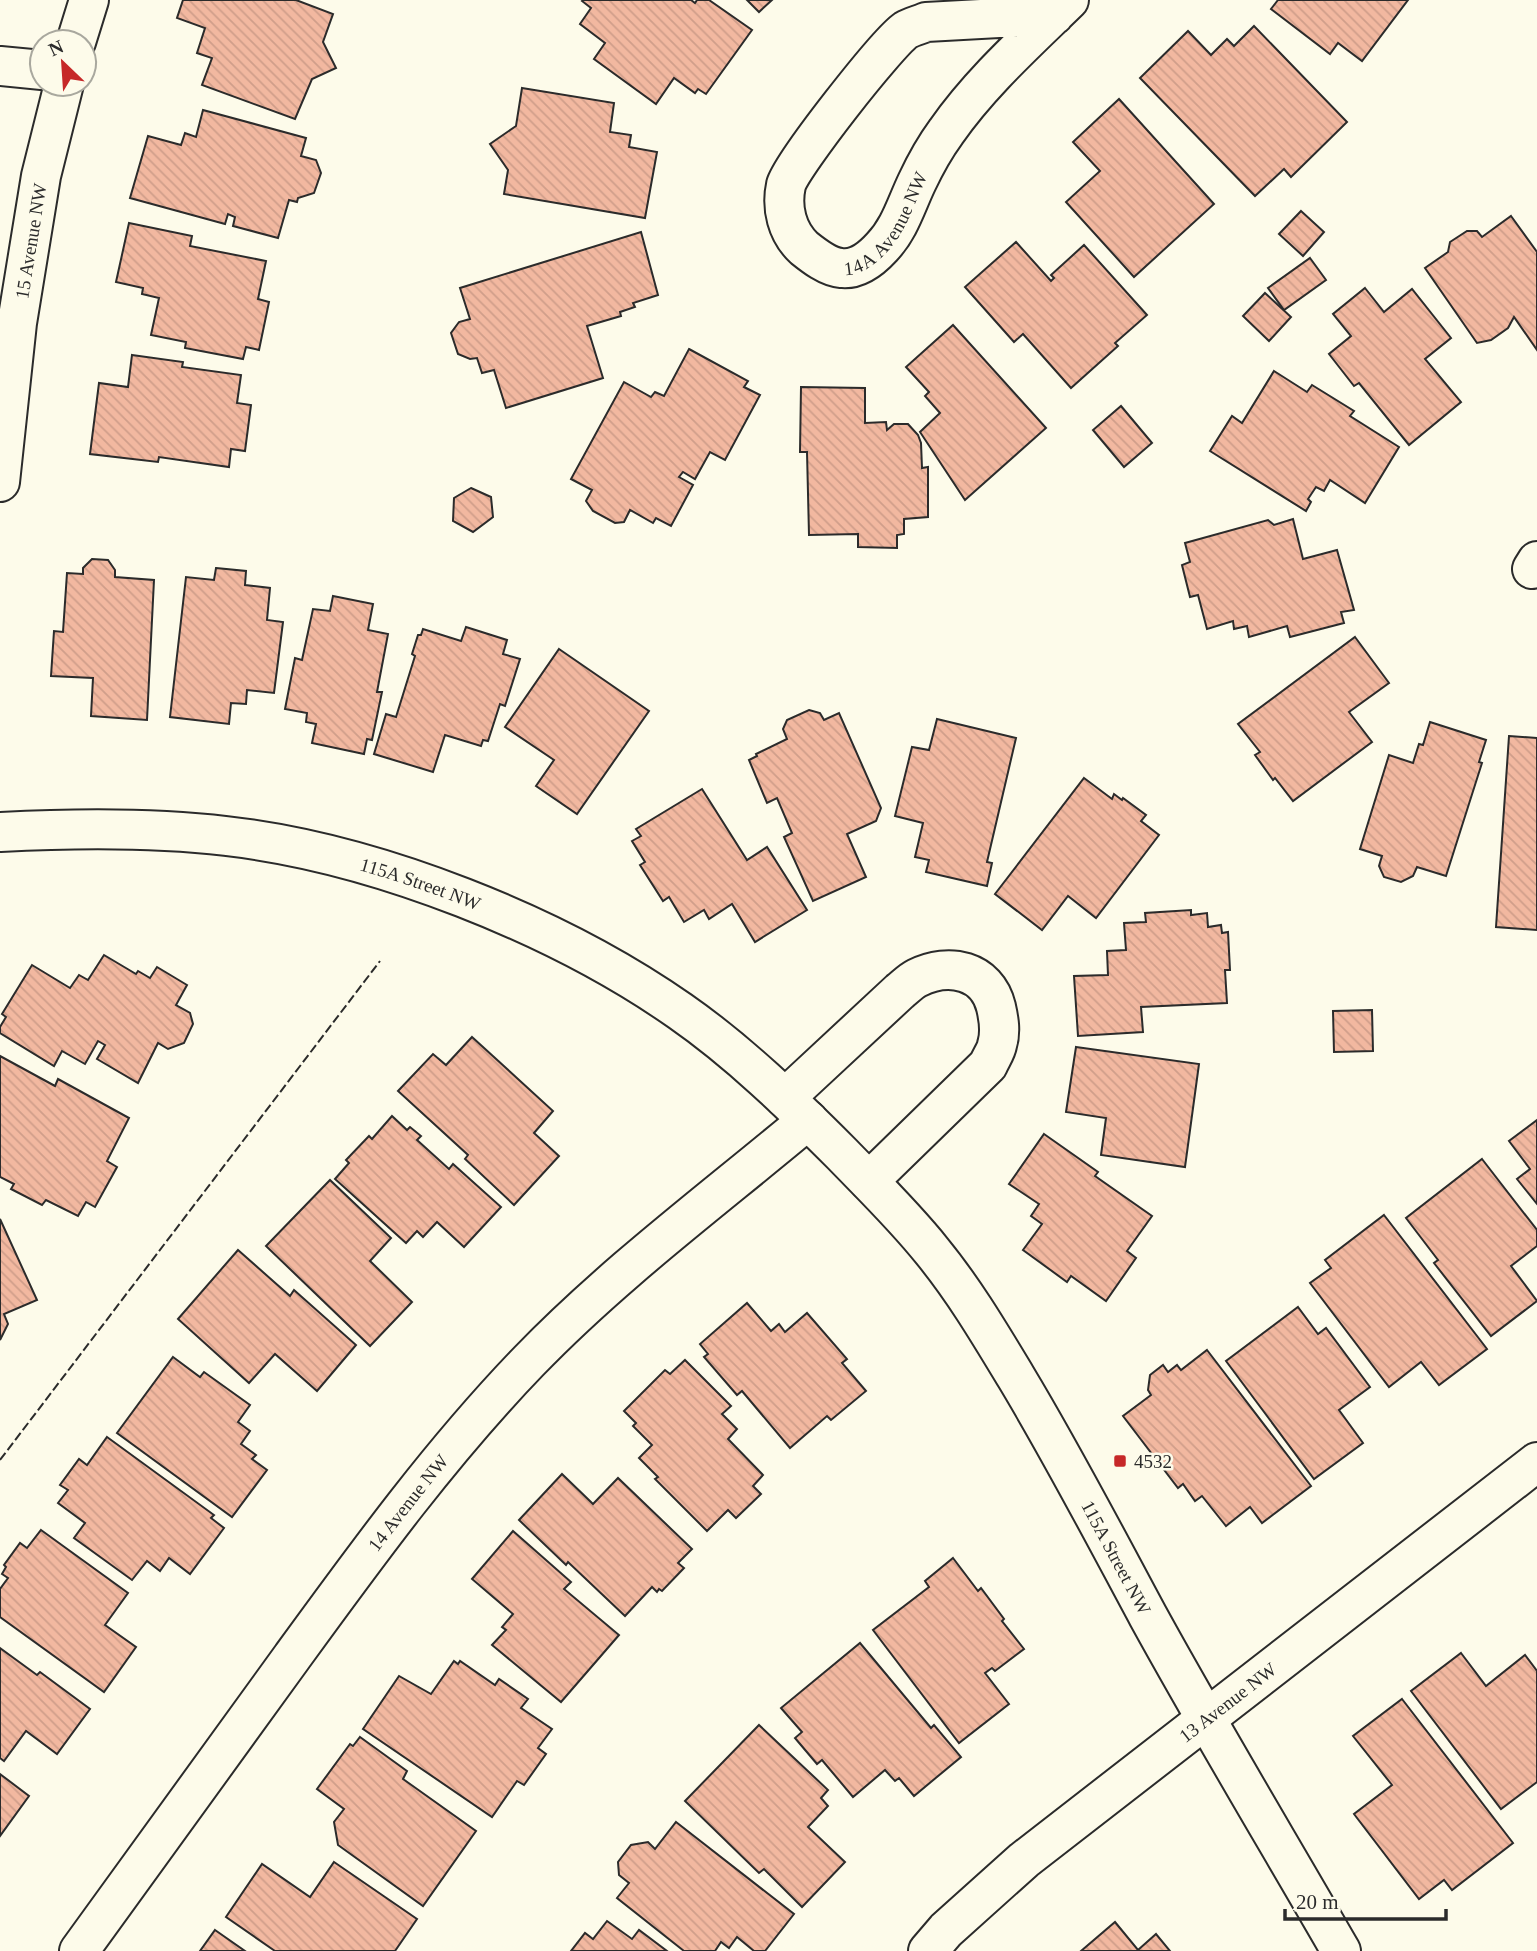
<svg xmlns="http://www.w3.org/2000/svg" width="1537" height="1951" font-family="Georgia,serif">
<defs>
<pattern id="building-back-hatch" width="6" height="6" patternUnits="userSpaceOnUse" patternTransform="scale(1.75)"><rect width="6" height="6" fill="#f2b8a0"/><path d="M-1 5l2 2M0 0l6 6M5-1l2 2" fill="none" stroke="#d09e8a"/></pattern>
</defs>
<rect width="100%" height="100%" fill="#fdfbea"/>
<g fill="url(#building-back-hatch)" stroke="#2b2b2b" stroke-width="2">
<polygon points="183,0 296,0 333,14 323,42 336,68 312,79 295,119 202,85 212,58 197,53 205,28 177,18"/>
<polygon points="583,0 691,0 695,3 697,0 709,0 752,30 706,94 698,89 695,93 674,78 656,104 594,59 605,43 580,24 591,8 582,1"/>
<polygon points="747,0 772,0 759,12"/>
<polygon points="1278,0 1408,0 1362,61 1338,43 1330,54 1271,9"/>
<polygon points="1254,26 1347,122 1291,177 1284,169 1255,196 1140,78 1188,31 1211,55 1227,39 1234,46"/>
<polygon points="522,88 614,103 610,132 631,135 629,147 657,152 645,218 504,194 508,170 490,144 516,126"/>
<polygon points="1119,99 1214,204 1134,277 1066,202 1100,171 1073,142"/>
<polygon points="203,110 306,138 301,156 316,160 321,173 314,193 298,198 297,202 289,200 278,238 233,226 235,217 228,214 225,224 130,198 148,136 181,145 185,133 196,137"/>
<polygon points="1301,211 1324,232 1303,256 1279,234"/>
<polygon points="1511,216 1537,252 1537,350 1514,317 1508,328 1491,340 1477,343 1425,268 1448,252 1450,242 1467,231 1477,231 1482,237"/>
<polygon points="129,223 192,236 190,246 266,261 258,299 269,302 259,350 246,347 243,359 185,348 186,342 151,335 159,298 142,294 143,288 116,282"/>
<polygon points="641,232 658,295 633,303 635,307 620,312 621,316 587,326 603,378 506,408 494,370 482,373 477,358 470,359 458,354 451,333 459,322 470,319 460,288"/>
<polygon points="1016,242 1051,281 1054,278 1051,275 1084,245 1147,315 1115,343 1118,346 1071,388 1023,334 1014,342 965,287"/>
<polygon points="1310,258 1326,280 1284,310 1268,288"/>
<polygon points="1365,288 1384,312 1412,289 1451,338 1425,359 1461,402 1409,445 1359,383 1354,386 1329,354 1351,336 1333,314"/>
<polygon points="1265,293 1291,317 1269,341 1243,316"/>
<polygon points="953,325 1046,428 965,500 920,432 940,413 925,396 929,392 906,367"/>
<polygon points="689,349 748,381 744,387 760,395 725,460 710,452 695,479 683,472 679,477 693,485 671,526 656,518 653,523 630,510 624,522 615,523 593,511 586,501 592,490 571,479 624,382 651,397 655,392 664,396"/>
<polygon points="132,355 183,362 182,367 241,375 237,403 251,405 245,451 231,449 229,467 159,457 158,462 90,454 99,383 128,387"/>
<polygon points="1274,371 1307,392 1312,385 1354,411 1350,416 1399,447 1365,503 1330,480 1324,491 1316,487 1308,499 1311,502 1306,511 1210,451 1232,416 1242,423"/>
<polygon points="801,387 865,388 865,423 886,422 887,430 894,424 908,424 918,435 921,443 922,468 928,467 928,517 904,519 904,534 897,535 897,548 858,547 858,534 809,535 807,452 800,452"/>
<polygon points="1121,406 1152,443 1124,467 1093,430"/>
<polygon points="471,488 491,497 493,517 473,532 453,521 454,498"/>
<polygon points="1293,519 1303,559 1337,550 1354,610 1341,612 1344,623 1290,637 1287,626 1249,637 1247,626 1234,629 1233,621 1207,629 1198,595 1190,597 1182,565 1190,562 1185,543 1268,520 1274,525"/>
<polygon points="92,559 108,560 115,570 115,577 154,580 147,720 91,716 93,678 51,676 54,631 63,632 67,573 83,574 83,568"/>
<polygon points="216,568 246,571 245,585 270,588 267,620 283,622 274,693 247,690 246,704 231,703 229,724 170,717 186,577 214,580"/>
<polygon points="333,596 373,604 368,630 388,634 377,692 382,692 372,740 367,739 364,754 312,743 316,724 306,722 307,713 285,709 295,658 302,660 313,609 330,611"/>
<polygon points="466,627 507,640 503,654 520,659 505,706 500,704 488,741 483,740 481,746 445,735 433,772 374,754 386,714 396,717 415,656 412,654 418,635 421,635 423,629 461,641"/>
<polygon points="1355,637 1389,683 1349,712 1372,742 1293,801 1275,778 1273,780 1255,755 1260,752 1238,724"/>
<polygon points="559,649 649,711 577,814 536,786 554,760 505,727"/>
<polygon points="809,710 820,713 824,720 839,713 881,808 876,821 847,834 866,877 813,901 784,837 792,833 777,798 767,803 749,760 757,756 756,754 787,739 783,729 787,720"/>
<polygon points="937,719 1016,738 987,862 992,863 987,886 926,872 929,860 915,857 923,823 895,816 912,747 929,750"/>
<polygon points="1430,722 1486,740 1479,762 1482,763 1446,876 1417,867 1413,876 1401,882 1384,877 1379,866 1382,856 1360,849 1389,755 1413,763 1419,744 1423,745"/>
<polygon points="1509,736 1537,738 1537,930 1496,927"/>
<polygon points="1084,778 1112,799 1114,794 1122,800 1123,798 1146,815 1141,821 1159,835 1096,918 1068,896 1042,930 995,894"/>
<polygon points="702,789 747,860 767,847 807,910 755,942 732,904 709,919 704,910 684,922 669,897 663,901 640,865 645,862 632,841 641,836 636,829"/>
<polygon points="1191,910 1191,915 1207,913 1208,927 1221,925 1222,933 1228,932 1230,970 1225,970 1227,1003 1141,1007 1143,1032 1078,1036 1074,976 1108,975 1107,951 1126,950 1124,923 1146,922 1145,913"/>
<polygon points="104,955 136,974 138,971 150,978 157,967 187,985 176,1005 190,1013 193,1024 184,1043 168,1049 158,1043 138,1083 97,1059 105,1045 98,1041 85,1064 62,1051 54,1066 0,1033 0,1027 6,1017 2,1014 32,965 70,988 79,975 88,980"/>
<polygon points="1372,1010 1373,1051 1334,1052 1333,1011"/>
<polygon points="472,1037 553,1111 534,1133 559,1156 514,1205 465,1159 468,1155 398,1091 433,1054 446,1065"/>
<polygon points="1076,1047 1199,1064 1185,1167 1101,1155 1106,1118 1066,1112"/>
<polygon points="0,1056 55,1086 58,1079 129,1118 107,1161 117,1167 95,1207 86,1202 78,1216 46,1200 42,1205 11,1189 14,1184 0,1177"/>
<polygon points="392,1116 407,1130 410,1127 421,1136 417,1140 449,1169 453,1164 501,1207 464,1247 437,1222 423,1237 417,1231 406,1243 335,1179 349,1163 346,1160 369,1136 372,1139"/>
<polygon points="1537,1120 1537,1204 1517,1179 1530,1169 1509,1141"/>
<polygon points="1044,1134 1098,1172 1095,1176 1152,1216 1127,1251 1136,1258 1106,1301 1071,1276 1067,1282 1023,1250 1042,1224 1031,1216 1039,1204 1009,1184"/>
<polygon points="1482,1159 1537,1230 1537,1246 1511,1266 1537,1301 1491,1336 1434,1263 1438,1260 1406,1218"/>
<polygon points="330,1180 391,1238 370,1261 412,1302 370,1346 266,1246"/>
<polygon points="1384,1215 1487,1349 1439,1385 1421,1362 1389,1387 1310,1283 1331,1268 1325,1260"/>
<polygon points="0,1219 37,1300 4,1314 8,1324 0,1340"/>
<polygon points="238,1250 290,1296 294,1290 356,1345 317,1391 275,1354 249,1383 178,1319"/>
<polygon points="747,1303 771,1331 779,1324 785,1332 807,1313 847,1359 842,1363 866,1391 831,1420 827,1416 790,1448 742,1391 737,1395 704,1357 708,1354 700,1344"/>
<polygon points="1298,1307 1318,1334 1326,1328 1370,1387 1339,1410 1363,1443 1314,1479 1226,1361"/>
<polygon points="1207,1350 1311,1486 1262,1523 1250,1507 1226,1526 1202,1496 1195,1501 1183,1484 1178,1488 1123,1416 1151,1395 1148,1390 1150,1375 1163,1365 1168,1372 1177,1365 1181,1370"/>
<polygon points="173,1357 200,1377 204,1372 250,1405 238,1422 250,1431 241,1444 256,1455 252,1459 267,1470 232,1517 117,1433"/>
<polygon points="685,1360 731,1406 722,1414 737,1429 728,1439 763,1475 753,1486 761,1494 736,1518 728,1510 707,1531 655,1479 658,1477 639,1458 652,1445 633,1426 636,1423 624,1411 665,1370 670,1374"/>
<polygon points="107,1437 214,1515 211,1518 224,1528 190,1574 169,1558 160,1571 147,1561 132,1580 74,1538 85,1523 58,1503 68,1490 60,1485 79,1459 87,1465"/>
<polygon points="562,1474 593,1504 618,1478 692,1549 678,1563 684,1568 662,1591 659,1589 657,1592 652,1587 625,1616 568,1562 566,1565 519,1520"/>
<polygon points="41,1530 128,1593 105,1625 136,1647 104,1692 0,1617 0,1589 8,1578 2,1574 6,1567 4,1565 20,1543 27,1548"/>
<polygon points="513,1531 571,1582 564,1589 619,1635 561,1702 492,1645 506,1630 502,1627 513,1614 472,1579"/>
<polygon points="953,1558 978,1591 981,1588 1004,1619 1002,1621 1024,1649 995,1671 992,1668 985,1673 1009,1704 959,1743 873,1630 929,1587 925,1581"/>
<polygon points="860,1643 931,1728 934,1725 961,1757 914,1796 899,1778 895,1781 885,1770 853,1797 822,1760 817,1764 795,1738 802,1732 781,1708"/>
<polygon points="0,1648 37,1675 40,1672 90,1709 57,1754 26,1731 4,1761 0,1758"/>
<polygon points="1461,1653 1486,1686 1525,1655 1537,1671 1537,1782 1501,1809 1411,1691"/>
<polygon points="454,1661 458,1664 460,1661 495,1685 499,1679 528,1699 521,1708 552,1729 538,1748 546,1754 524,1785 517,1781 492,1817 363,1729 399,1676 431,1694"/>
<polygon points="1402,1699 1513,1843 1452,1890 1444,1880 1419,1899 1354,1814 1392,1785 1353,1736"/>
<polygon points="759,1725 828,1790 821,1798 828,1806 808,1827 845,1862 802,1907 764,1869 759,1873 685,1801"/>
<polygon points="360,1737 407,1771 403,1779 476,1831 423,1906 338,1845 334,1822 344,1809 317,1789 350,1744 353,1746"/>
<polygon points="0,1774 29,1796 0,1836"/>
<polygon points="676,1822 794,1914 765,1951 754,1951 737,1937 729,1948 721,1942 715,1951 684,1951 617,1898 629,1883 619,1875 618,1862 631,1845 648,1842 655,1849"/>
<polygon points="334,1862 417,1919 395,1951 275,1951 226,1917 262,1864 310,1897"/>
<polygon points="607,1921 632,1939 639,1930 667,1951 571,1951 585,1933 593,1939"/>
<polygon points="1115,1922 1138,1950 1156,1934 1170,1951 1081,1951"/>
<polygon points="215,1930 245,1951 200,1951"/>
</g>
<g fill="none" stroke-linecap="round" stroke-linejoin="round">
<g stroke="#2b2b2b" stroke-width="42">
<g id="minor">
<path id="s1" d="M1054,15L926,22C919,25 911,27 906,30C887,43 792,164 786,185C781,208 787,232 804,248C814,256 828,267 841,268C857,270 872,258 882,247C900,228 906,205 917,182C925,165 935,147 946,132C980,83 1027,41 1069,0"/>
<polyline points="76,42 89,0"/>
<polyline points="0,66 42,70"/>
<path id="s2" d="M0,482L17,323L41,176L64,84"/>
<polyline points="1532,569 1537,561"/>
<path d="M785,1098L900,991C905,987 911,981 917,978C949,962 987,970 996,1007C999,1020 1001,1032 997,1045C996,1051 991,1058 988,1065L869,1181"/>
<path id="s3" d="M79,1951C150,1853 221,1755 292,1657C367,1554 441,1452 529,1361C614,1273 715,1198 808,1120"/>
<path id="s4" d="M928,1951L946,1930L1024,1860L1537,1462"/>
</g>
</g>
<g stroke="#2b2b2b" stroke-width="42">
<g id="tertiary">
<path id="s5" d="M0,832C75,828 151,827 226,836C376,853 557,925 680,1011C739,1052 792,1104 842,1154C873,1186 905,1217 932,1251C964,1290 990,1334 1016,1377C1063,1455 1105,1536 1148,1616C1210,1729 1277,1840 1341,1951"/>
</g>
</g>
<use href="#minor" stroke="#fdfbea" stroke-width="38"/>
<use href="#tertiary" stroke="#fdfbea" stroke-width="38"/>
<polyline stroke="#2b2b2b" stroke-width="2" stroke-dasharray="9 3.5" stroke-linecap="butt" points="0,1460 380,961"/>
</g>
<rect fill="#c62828" stroke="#fdfbea" stroke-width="2.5" x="1113" y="1454" width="14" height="14" rx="3.5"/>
<g text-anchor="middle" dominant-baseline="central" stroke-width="5" stroke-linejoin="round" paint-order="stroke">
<g font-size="19" fill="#2b2b2b" stroke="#fdfbea">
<text stroke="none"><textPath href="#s1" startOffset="525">14A Avenue NW</textPath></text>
<text stroke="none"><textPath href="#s2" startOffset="243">15 Avenue NW</textPath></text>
<text stroke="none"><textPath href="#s5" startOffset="427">115A Street NW</textPath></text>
<text stroke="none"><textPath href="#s3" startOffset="556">14 Avenue NW</textPath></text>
<text stroke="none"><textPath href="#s5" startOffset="1424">115A Street NW</textPath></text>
<text stroke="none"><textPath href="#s4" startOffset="390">13 Avenue NW</textPath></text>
</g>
<g font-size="19" fill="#2b2b2b" stroke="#fdfbea" text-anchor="start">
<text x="1134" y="1461">4532</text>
</g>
</g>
<g transform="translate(63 63) rotate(335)"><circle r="33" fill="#fdfbea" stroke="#a9a89e" stroke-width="2"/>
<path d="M0-5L12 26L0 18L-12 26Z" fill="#c62828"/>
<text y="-10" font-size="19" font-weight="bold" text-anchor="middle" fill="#2b2b2b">N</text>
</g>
<path d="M1285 1909v10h161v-10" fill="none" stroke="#2b2b2b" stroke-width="3.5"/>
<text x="1296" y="1909" font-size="21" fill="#2b2b2b" stroke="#fdfbea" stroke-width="5" paint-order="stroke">20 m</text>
</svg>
